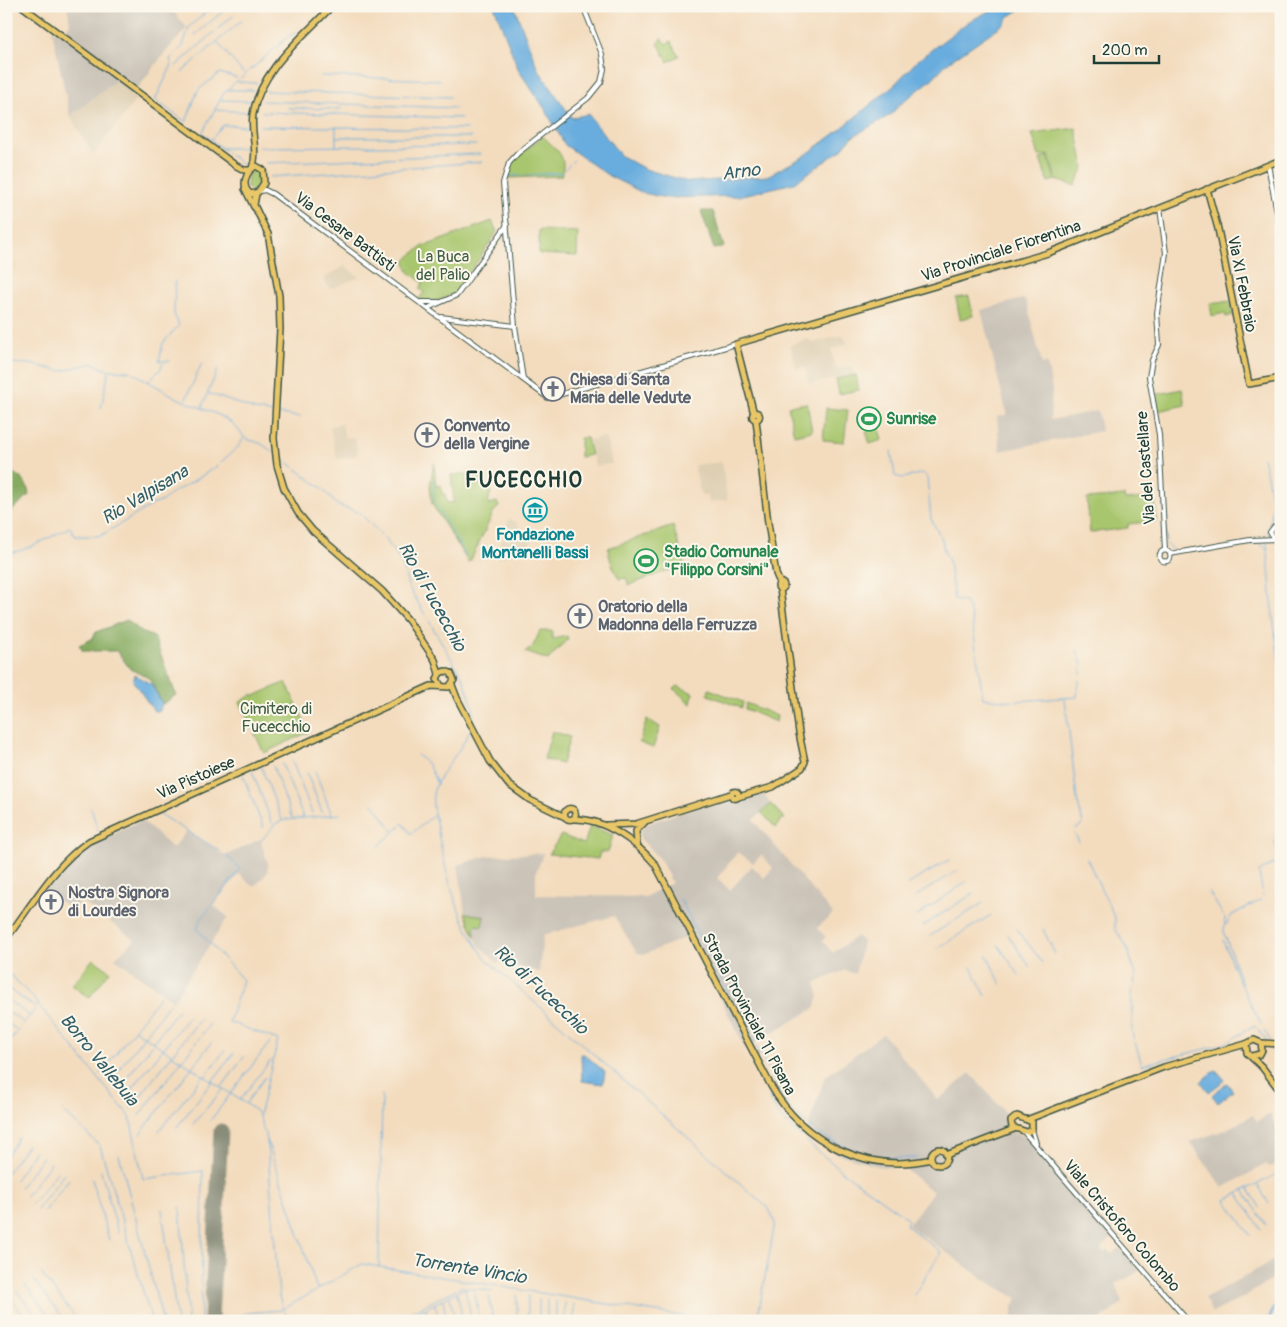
<svg xmlns="http://www.w3.org/2000/svg" width="1287" height="1327" font-family="Pangolin,sans-serif">
<rect width="100%" height="100%" fill="#fbf7ec"/>
<filter id="ink" filterUnits="userSpaceOnUse"><feTurbulence type="fractalNoise" baseFrequency=".02" numOctaves="2"/><feDisplacementMap in="SourceGraphic" scale="10" xChannelSelector="R" yChannelSelector="G"/><feConvolveMatrix kernelMatrix="1 2 1 2 8 2 1 2 1" color-interpolation-filters="sRGB"/></filter>
<filter id="wash" filterUnits="userSpaceOnUse"><feTurbulence type="fractalNoise" baseFrequency=".0096" numOctaves="4" result="noise"/><feDisplacementMap in="SourceGraphic" scale="20" xChannelSelector="R" yChannelSelector="G"/><feGaussianBlur stdDeviation="1.12" result="paint"/><feColorMatrix in="noise" values="0 0 0 0 0 0 0 0 0 0 0 0 0 0 0 0 0 1.4 0 .05"/><feComposite in="paint" operator="in"/></filter>
<g filter="url(#wash)">
<rect width="100%" height="100%" fill="#f3dcbe"/>
<g fill="#decfb2">
<polygon points="117,81 138,97 93,155 70,116"/>
<polygon points="345,266 359,277 330,289 323,279"/>
<polygon points="843,335 847,344 831,349 836,369 852,365 855,375 809,384 805,367 796,368 790,345 809,339 812,343"/>
<polygon points="342,424 345,438 355,437 358,455 337,459 330,426"/>
<polygon points="606,437 612,464 595,466 589,440"/>
<polygon points="722,462 727,500 709,503 708,494 701,496 694,465"/>
<polygon points="509,518 517,523 525,535 533,530 537,538 530,542 530,545 513,551 514,554 497,558 494,555 505,535"/>
</g>
<g fill="#cac3b8" fill-rule="evenodd">
<polygon points="67,6 169,6 187,28 163,55 137,89 138,97 116,81 70,116 52,30 62,33 70,23"/>
<polygon points="1022,299 1026,301 1042,364 1047,363 1052,390 1050,420 1098,411 1101,431 1000,451 997,417 1007,415 981,310"/>
<path d="M763,794L771,804L753,820L833,914L817,928L826,937L822,940L833,953L857,936L863,942L855,974L845,970L815,983L819,996L815,1008L745,1048L689,936L645,954L637,953L614,916L543,935L539,972L499,962L498,964L479,945L468,922L465,913L458,865L487,856L544,853L536,872V895L645,897L672,883L661,861L640,838L641,829L647,824L710,802L726,800L735,802L741,797ZM738,852L753,863L762,855L773,868L764,878L752,866L730,890L717,878Z"/>
<polygon points="141,820 173,848 187,831 225,856 260,839 268,864 267,873 254,887 239,874 213,905 228,917 173,1001 115,958 135,940 83,902 69,908 44,890 75,854"/>
<polygon points="883,1034 938,1100 970,1073 1008,1116 1008,1126 1012,1132 1028,1137 1114,1236 1101,1248 1105,1253 1108,1250 1113,1254 1120,1248 1140,1270 1128,1278 1116,1283 1122,1303 1099,1321 1013,1321 1013,1307 1017,1298 985,1280 908,1225 933,1192 904,1168 880,1167 835,1153 806,1133 825,1077"/>
<polygon points="1270,1114 1281,1137 1281,1161 1269,1167 1266,1164 1223,1188 1190,1142 1225,1130 1253,1115 1257,1122"/>
<polygon points="1281,1256 1281,1274 1244,1297 1212,1313 1205,1298"/>
</g>
<g fill="#a8c66d" stroke="#648250">
<polygon points="662,38 666,44 671,41 679,56 668,62 658,43"/>
<polygon points="1076,128 1084,167 1075,186 1056,180 1049,155 1039,156 1032,134"/>
<path d="M543,136C556,150 568,155 561,176L507,178L512,162Z"/>
<polygon points="1048,156 1055,180 1048,182 1040,159"/>
<polygon points="254,168 263,172 261,187 253,193 247,187 248,176"/>
<polygon points="492,221 497,232 456,293 440,300 427,302 419,299 424,292 419,289 423,283 409,272 405,262 412,254 422,247"/>
<polygon points="539,230 578,232 577,256 539,254"/>
<polygon points="969,296 973,316 960,319 956,298"/>
<polygon points="1230,301 1233,315 1226,317 1225,313 1212,316 1210,304"/>
<polygon points="856,375 859,390 839,394 836,379"/>
<polygon points="1182,389 1185,405 1158,411 1154,395"/>
<polygon points="807,403 812,431 794,435 788,406"/>
<polygon points="826,408 848,410 844,442 823,440"/>
<polygon points="879,427 882,440 870,444 866,431"/>
<polygon points="580,438 587,438 591,455 580,457"/>
<path d="M434,463L436,486L441,485L442,494H445L447,503L454,502L451,475C463,474 479,471 485,485H492L488,504L497,502L499,507L494,511L471,560L468,562L432,504L430,486Z"/>
<polygon points="1124,496 1125,500 1155,497 1157,521 1128,524 1128,528 1090,533 1087,499"/>
<path d="M673,526L685,567L667,571L629,585L626,578L619,579C613,566 610,563 608,548Z"/>
<polygon points="540,631 552,631 552,639 567,636 568,639 548,660 525,652 532,648"/>
<polygon points="286,682 309,732 264,753 240,702 253,694 254,696"/>
<polygon points="678,686 693,693 691,704 674,689"/>
<polygon points="709,689 743,702 742,708 708,695"/>
<polygon points="746,703 777,716 776,722 745,709"/>
<polygon points="647,719 660,727 653,748 638,742 640,741"/>
<polygon points="552,731 570,737 562,764 544,759"/>
<polygon points="771,804 785,819 781,819 776,828 761,812"/>
<polygon points="590,826 613,835 608,852 600,852 598,859 549,854 561,835 584,844"/>
<polygon points="465,913 484,916 482,926 476,925 474,928 475,937"/>
<polygon points="93,959 110,971 89,998 72,985"/>
</g>
<g fill="#86ab60" stroke="#52744a">
<polygon points="701,211 713,211 724,247 714,249"/>
<path d="M6,470C20,476 27,480 29,495L6,516Z"/>
<polygon points="127,620 143,633 154,637 176,695 163,704 149,678 130,669 117,651 83,651 79,645 92,639 96,632"/>
</g>
<g fill="#69adde" stroke="#447589">
<polygon points="494,6 514,6 538,69 572,118 588,114 621,156 645,169 689,182 767,176 803,157 837,132 893,86 918,60 968,22 999,6 1026,6 1008,17 1005,23 947,63 931,80 898,106 892,114 852,137 841,150 794,183 739,196 667,198 643,193 609,176 565,145 545,109 519,71"/>
<polygon points="135,675 151,684 162,703 160,711 154,711 133,681"/>
<polygon points="581,1054 584,1054 605,1072 603,1084 582,1081"/>
<polygon points="1216,1070 1225,1080 1209,1092 1201,1082"/>
<polygon points="1227,1083 1233,1091 1218,1103 1212,1095"/>
</g>
<g fill="none" stroke-linecap="round" stroke-linejoin="round">
<g stroke="#69adde" stroke-width="1">
<polyline points="213,6 189,27 183,46 170,59 172,65 155,100 186,122 198,90 220,73 237,78"/>
<polyline points="195,35 229,6"/>
<polyline points="218,43 243,73"/>
<polyline points="176,66 234,15"/>
<polyline points="182,72 241,21"/>
<polyline points="321,76 440,80"/>
<polyline points="241,78 289,36 298,32"/>
<polyline points="238,80 224,93 202,133 246,167"/>
<polyline points="238,82 257,83"/>
<polyline points="229,90 253,90"/>
<polyline points="266,91 450,97"/>
<polyline points="221,100 250,101"/>
<polyline points="262,101 455,108"/>
<polyline points="288,108 341,109"/>
<polyline points="215,110 249,112"/>
<polyline points="262,112 461,118"/>
<polyline points="260,126 467,129"/>
<polyline points="336,127 336,146"/>
<polyline points="336,137 471,137"/>
<polyline points="211,140 223,125 247,126"/>
<polyline points="259,147 476,145"/>
<polyline points="220,148 250,148"/>
<polyline points="266,163 480,154"/>
<polyline points="508,176 561,173 574,160"/>
<polyline points="270,177 483,162"/>
<polyline points="163,361 159,361 163,343 179,325 174,314 175,281"/>
<polyline points="164,361 170,361"/>
<polyline points="6,363 30,364 61,371 93,363 107,370 130,371 177,398 221,416 233,424 246,439 260,443 273,452"/>
<polyline points="148,381 160,370 163,363"/>
<polyline points="208,393 255,410 273,413"/>
<polyline points="185,401 202,363"/>
<polyline points="202,407 218,369"/>
<polyline points="101,408 109,371"/>
<polyline points="279,414 300,417"/>
<polyline points="891,451 895,476 903,478 923,473 927,477 931,519 942,539 944,551 949,561 954,600 965,602 971,614 983,698 1013,701"/>
<polyline points="1162,451 1163,468"/>
<polyline points="279,456 323,489 337,505 360,513 386,540 403,565 408,586 463,678 473,707 473,722"/>
<polyline points="1263,457 1273,505 1268,534"/>
<polyline points="220,463 238,447 244,438"/>
<polyline points="434,479 434,502 467,557"/>
<polyline points="1164,500 1166,541"/>
<polyline points="1267,542 1273,617 1281,673"/>
<polyline points="1167,544 1174,552"/>
<polyline points="1239,547 1259,543 1268,550"/>
<path d="M6,555L31,547L70,527L75,536H100L154,504C165,502 168,494 177,490C190,484 204,474 217,466"/>
<polyline points="1077,650 1082,664 1081,674"/>
<polyline points="1065,699 1077,799 1083,824 1076,829"/>
<polyline points="1016,701 1077,697 1079,680"/>
<path d="M471,728C462,751 442,768 434,790C430,804 436,819 438,832C447,878 458,925 489,962L769,1209L775,1223L757,1321"/>
<polyline points="417,755 428,764 437,784"/>
<polyline points="292,761 312,813"/>
<polyline points="282,764 303,817"/>
<polyline points="261,766 282,820"/>
<polyline points="273,766 292,818"/>
<polyline points="252,771 272,823"/>
<polyline points="307,773 322,812"/>
<polyline points="243,775 263,827"/>
<polyline points="373,803 393,831"/>
<polyline points="91,808 98,831"/>
<polyline points="157,813 220,851"/>
<polyline points="331,815 340,814"/>
<polyline points="287,820 332,815 315,771"/>
<polyline points="1075,834 1079,842"/>
<polyline points="261,841 275,824 287,819"/>
<polyline points="378,847 403,823 411,834 434,815"/>
<polyline points="227,856 240,869 200,921 197,929 243,980 229,1022 278,1040 259,1116 317,1289"/>
<polyline points="1087,859 1115,918 1115,929 1126,945 1136,975 1132,993 1132,1033 1142,1065 1225,1044 1253,1026 1257,1028"/>
<polyline points="907,885 949,860"/>
<polyline points="1209,892 1223,915"/>
<polyline points="1263,896 1259,872 1280,860 1275,843 1281,808"/>
<polyline points="915,897 957,871"/>
<polyline points="680,899 717,971"/>
<polyline points="917,916 966,882"/>
<polyline points="1225,918 1224,932 1244,991 1261,1024"/>
<polyline points="1226,925 1232,915 1261,900"/>
<polyline points="923,926 974,893"/>
<polyline points="1017,929 1042,962"/>
<polyline points="1043,929 1055,954"/>
<polyline points="1008,935 1030,967"/>
<polyline points="930,936 983,903"/>
<polyline points="1223,940 1240,984"/>
<polyline points="998,945 1020,976"/>
<polyline points="938,948 991,915"/>
<polyline points="987,956 1001,984"/>
<polyline points="971,967 986,996"/>
<polyline points="6,970 32,997 130,1117 143,1179 203,1171 201,1321"/>
<polyline points="720,978 788,1106"/>
<polyline points="6,987 35,1007"/>
<polyline points="6,999 29,1015"/>
<polyline points="6,1010 23,1022"/>
<polyline points="6,1022 17,1030"/>
<polyline points="135,1030 255,1110 259,1116"/>
<polyline points="1264,1030 1270,1040"/>
<polyline points="1259,1031 1266,1040"/>
<polyline points="6,1034 11,1037"/>
<polyline points="153,1042 178,1010"/>
<polyline points="8,1044 38,1005"/>
<polyline points="1275,1048 1281,1058"/>
<polyline points="1271,1049 1281,1066"/>
<polyline points="100,1074 161,995"/>
<polyline points="205,1077 225,1050"/>
<polyline points="109,1082 170,1003"/>
<polyline points="221,1088 244,1057"/>
<polyline points="117,1090 153,1044"/>
<polyline points="771,1094 769,1099 780,1117 801,1137"/>
<polyline points="124,1099 189,1016"/>
<polyline points="240,1100 270,1061"/>
<polyline points="246,1103 265,1077"/>
<polyline points="131,1108 200,1019"/>
<polyline points="791,1109 807,1124"/>
<polyline points="62,1110 100,1146 152,1321"/>
<polyline points="138,1117 211,1023"/>
<polyline points="210,1121 270,1042"/>
<polyline points="193,1124 223,1089"/>
<path d="M809,1126C841,1151 877,1160 917,1158"/>
<polyline points="177,1127 234,1053"/>
<polyline points="159,1131 202,1077"/>
<polyline points="140,1134 211,1043"/>
<polyline points="981,1137 993,1132"/>
<polyline points="267,1141 279,1296 283,1309"/>
<polyline points="806,1141 844,1173 899,1212"/>
<polyline points="6,1142 11,1134"/>
<polyline points="948,1151 978,1138"/>
<polyline points="119,1155 163,1321"/>
<polyline points="6,1157 18,1138"/>
<polyline points="101,1171 118,1232"/>
<polyline points="7,1173 27,1145"/>
<polyline points="92,1179 109,1240"/>
<polyline points="15,1180 35,1151"/>
<polyline points="1258,1185 1269,1204"/>
<polyline points="20,1187 43,1157"/>
<polyline points="1248,1188 1260,1207"/>
<polyline points="1244,1190 1266,1225"/>
<polyline points="1238,1194 1261,1229"/>
<polyline points="26,1196 51,1163"/>
<polyline points="32,1204 59,1170"/>
<polyline points="180,1207 188,1321"/>
<polyline points="162,1209 177,1321"/>
<polyline points="37,1210 64,1174"/>
<polyline points="45,1211 69,1179"/>
<polyline points="902,1214 908,1220 906,1225 941,1252 914,1295"/>
<path d="M1250,1235L1226,1200C1244,1189 1262,1183 1281,1172"/>
<polyline points="379,1267 382,1095"/>
<polyline points="41,1273 78,1321"/>
<polyline points="34,1280 65,1321"/>
<polyline points="25,1285 53,1321"/>
<polyline points="465,1288 472,1321"/>
<polyline points="474,1290 480,1321"/>
<polyline points="17,1291 40,1321"/>
<polyline points="457,1293 463,1321"/>
<polyline points="517,1295 517,1321"/>
<polyline points="489,1296 493,1321"/>
<polyline points="10,1297 28,1321"/>
<polyline points="450,1297 455,1321"/>
<polyline points="443,1300 447,1321"/>
<polyline points="435,1304 439,1321"/>
<polyline points="6,1309 15,1321"/>
<polyline points="426,1309 429,1321"/>
<polyline points="285,1312 290,1321"/>
<polyline points="418,1314 419,1321"/>
<polyline points="233,1321 246,1313 282,1310 362,1264 712,1321"/>
<polyline points="271,1321 288,1317"/>
<polyline points="393,1321 463,1286"/>
<polyline points="401,1321 465,1288 493,1291"/>
<polyline points="528,1321 528,1296"/>
<polyline points="539,1321 539,1299"/>
<polyline points="547,1321 547,1299"/>
<polyline points="556,1321 556,1301"/>
<polyline points="565,1321 565,1303"/>
<polyline points="574,1321 574,1304"/>
</g>
<polyline stroke="#69adde" stroke-width="2.5" points="1268,1321 1281,1294"/>
<polyline stroke="#898c79" stroke-width="15" points="211,1319 221,1131"/>
</g>
</g>
<g filter="url(#ink)">
<g fill="none" stroke-linecap="round" stroke-linejoin="round">
<g stroke="#3f5549" stroke-width="6">
<g id="minor">
<polyline points="1268,165 1281,233"/>
<polyline points="260,191 265,190 273,194 548,398 736,344"/>
<polyline points="1160,208 1166,253 1157,313 1159,345 1152,360 1149,377 1159,435 1165,550"/>
<polyline points="421,302 439,302"/>
<polyline points="428,308 457,295 507,225"/>
<polyline points="441,317 515,326"/>
<polyline points="523,379 515,326 503,183 509,163 518,153 588,98 601,82 604,69 602,54 583,6"/>
<polyline points="1281,527 1274,527 1270,532 1273,538 1281,538"/>
<circle cx="1165" cy="556" r="5.5"/>
<polyline points="1170,554 1250,540 1277,539"/>
<polyline points="1032,1130 1036,1143"/>
<polyline points="1023,1131 1188,1321"/>
</g>
</g>
<g stroke="#3f5549" stroke-width="8">
<g id="major">
<polyline points="22,6 235,165 244,170 250,170"/>
<path d="M256,166L263,170L264,183L258,192L251,194C240,187 246,171 256,166Z"/>
<path d="M252,168C259,152 250,132 253,114C261,69 302,38 332,6"/>
<polyline points="245,189 254,207"/>
<polyline points="1207,189 1218,229 1249,384 1281,378"/>
<polyline points="256,194 254,205 268,234 279,296 280,329 274,438 277,465 284,488 298,513 313,531 382,591 408,620 435,660 439,674"/>
<circle cx="756" cy="416" r="3.5"/>
<polyline points="754,414 736,344 1048,253 1281,160"/>
<polyline points="756,420 768,523 776,574 780,583"/>
<circle cx="781" cy="586" r="3"/>
<polyline points="452,685 457,698 490,761 508,784 530,800 565,817"/>
<circle cx="735" cy="795" r="3.5"/>
<polyline points="738,797 773,787 802,768 805,762 799,733 780,589"/>
<circle cx="570" cy="814" r="5.5"/>
<path d="M574,819C604,818 636,842 655,864L771,1086C804,1143 867,1174 931,1159"/>
<polyline points="607,825 636,824 731,794"/>
<polyline points="637,844 636,831 644,823"/>
<path d="M6,939C32,905 53,866 89,841L431,686L449,687L454,680L451,673L445,671L440,673L437,679L441,686"/>
<polyline points="1261,1043 1281,1044"/>
<polyline points="1252,1056 1260,1054 1262,1050 1261,1043 1254,1040 1246,1044 1247,1053 1262,1067 1281,1092"/>
<polygon points="1017,1116 1032,1122 1032,1130 1027,1132 1012,1127 1011,1121"/>
<polyline points="1029,1119 1164,1067 1246,1044"/>
<circle cx="939" cy="1157" r="8"/>
<polyline points="946,1155 1014,1129"/>
</g>
</g>
<use href="#minor" stroke="#fff" stroke-width="4"/>
<use href="#major" stroke="#e9c769" stroke-width="5"/>
</g>
</g>
<defs>
<g id="church-ring" transform="scale(1.25)"><circle r="9.5" fill="#fbf7ec" stroke="#6b7280" stroke-width="1.5"/><path d="M-1.2-6h2.4v3.5h3.3v2.4h-3.3V6h-2.4V-.1h-3.3v-2.4h3.3Z" fill="#6b7280"/></g>
<g id="stadium-ring" transform="scale(1.25)"><circle r="9.5" fill="#fbf7ec" stroke="#2e9e5b" stroke-width="1.5"/><path d="M0-5a6.5 5 0 1 0 0 10a6.5 5 0 1 0 0-10ZM-3.5-1.8h7v3.6h-7Z" fill="#2e9e5b"/></g>
<g id="museum-ring" transform="scale(1.25)"><circle r="9.5" fill="#fbf7ec" stroke="#0f9aa8" stroke-width="1.5"/><path d="M0-6L6-3V-2H-6V-3ZM-5-1h2V3h-2ZM-1-1h2V3h-2ZM3-1h2V3H3ZM-6 4H6V6H-6Z" fill="#0f9aa8"/></g>
</defs>
<g fill-rule="evenodd">
<use href="#church-ring" x="553" y="389"/>
<use href="#stadium-ring" x="869" y="419"/>
<use href="#church-ring" x="427" y="435"/>
<use href="#museum-ring" x="535" y="510"/>
<use href="#stadium-ring" x="646" y="561"/>
<use href="#church-ring" x="580" y="616"/>
<use href="#church-ring" x="51" y="902"/>
</g>
<g text-anchor="middle" dominant-baseline="central" stroke-width="4" stroke-linejoin="round" paint-order="stroke">
<g font-size="16" fill="#1f3d34" stroke="#fbf7ec">
<text transform="translate(345 232) rotate(37)">Via Cesare Battisti</text>
<text transform="translate(1001 251) rotate(-18)">Via Provinciale Fiorentina</text>
<text transform="translate(1242 284) rotate(79)">Via XI Febbraio</text>
<text transform="translate(1146 468) rotate(-94)">Via del Castellare</text>
<text transform="translate(196 778) rotate(-24)">Via Pistoiese</text>
<text transform="translate(749 1014) rotate(62)">Strada Provinciale 11 Pisana</text>
<text transform="translate(1122 1226) rotate(49)">Viale Cristoforo Colombo</text>
</g>
<g font-size="16" fill="#415f42" stroke="#fbf7ec">
<text x="443" y="257">La Buca<tspan x="443" dy="18">del Palio</tspan></text>
<text x="276" y="709">Cimitero di<tspan x="276" dy="18">Fucecchio</tspan></text>
</g>
<g font-size="16" font-weight="bold" fill="#5b616d" stroke="#fbf7ec" text-anchor="start">
<text x="570" y="380">Chiesa di Santa<tspan x="570" dy="18">Maria delle Vedute</tspan></text>
<text x="444" y="426">Convento<tspan x="444" dy="18">della Vergine</tspan></text>
<text x="598" y="607">Oratorio della<tspan x="598" dy="18">Madonna della Ferruzza</tspan></text>
<text x="68" y="893">Nostra Signora<tspan x="68" dy="18">di Lourdes</tspan></text>
</g>
<g font-size="16" font-weight="bold" fill="#27864d" stroke="#fbf7ec" text-anchor="start">
<text x="886" y="419">Sunrise</text>
<text x="664" y="552">Stadio Comunale<tspan x="664" dy="18">"Filippo Corsini"</tspan></text>
</g>
<g font-size="16" font-weight="bold" fill="#0d838f" stroke="#fbf7ec">
<text x="535" y="535">Fondazione<tspan x="535" dy="18">Montanelli Bassi</tspan></text>
</g>
<g font-size="18" font-style="italic" fill="#355f67" stroke="#fbf7ec">
<text transform="translate(741 172) rotate(-7)">Arno</text>
<text transform="translate(145 495) rotate(-31)">Rio Valpisana</text>
<text transform="translate(432 597) rotate(61)">Rio di Fucecchio</text>
<text transform="translate(541 990) rotate(43)">Rio di Fucecchio</text>
<text transform="translate(99 1060) rotate(51)">Borro Vallebuia</text>
<text transform="translate(469 1269) rotate(9)">Torrente Vincio</text>
</g>
<g font-size="21" font-weight="bold" letter-spacing="1" fill="#1f3d34" stroke="#fbf7ec">
<text x="524" y="480">FUCECCHIO</text>
</g>
</g>
<rect width="1287" height="1327" fill="none" stroke="#fbf7ec" stroke-width="25"/>
<path d="M1094 55v8h65v-8" fill="none" stroke="#1f3d34" stroke-width="2.5"/>
<text x="1102" y="55" font-size="15" fill="#1f3d34" stroke="#fbf7ec" stroke-width="4" paint-order="stroke">200 m</text>
</svg>
